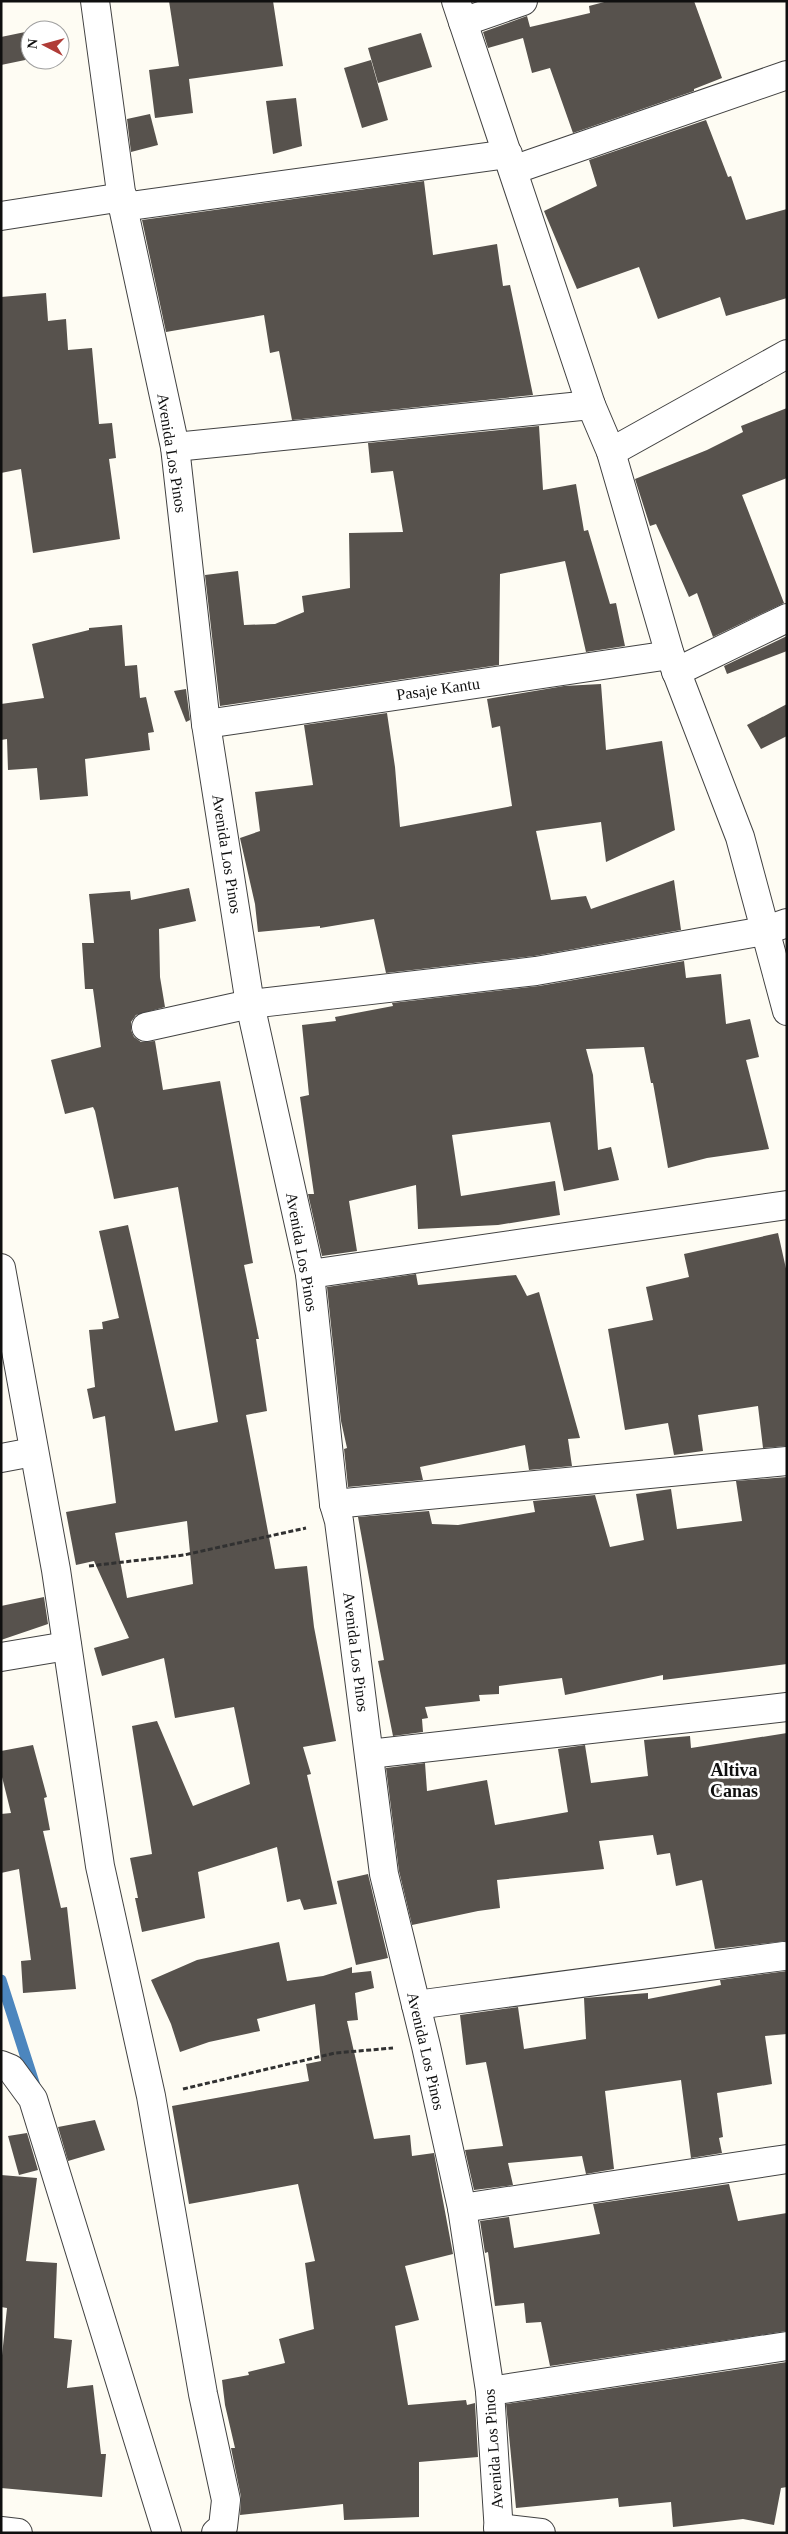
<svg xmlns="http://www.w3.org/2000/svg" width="788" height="2534" font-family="'Times New Roman',serif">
<rect width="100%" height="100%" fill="#fefcf3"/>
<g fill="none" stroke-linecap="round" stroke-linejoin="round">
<polyline stroke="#4c86be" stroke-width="11" points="1,1980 36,2089"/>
</g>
<g fill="#57524d" fill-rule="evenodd">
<polygon points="169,1 273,1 283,66 189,79 193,113 155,118 149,70 179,66"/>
<polygon points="608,1 694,1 722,78 694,89 694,91 573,133 550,68 532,73 523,38 488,48 483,32 527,16 530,27 590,13 589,6"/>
<polygon points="30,31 30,59 1,65 1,37"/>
<polygon points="421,33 432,67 378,83 368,48"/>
<polygon points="371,60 388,120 362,128 344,68"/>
<polygon points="296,98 302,146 273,154 266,101"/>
<polygon points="150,114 158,145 131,152 127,119"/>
<polygon points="706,120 728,177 731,176 746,220 787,209 787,298 726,316 720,297 658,319 639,267 577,289 544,211 597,186 589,160"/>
<polygon points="424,181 433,255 497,244 503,286 510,285 533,395 292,420 279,351 270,353 264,315 166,332 142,220"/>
<polygon points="46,293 48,321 66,319 68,350 92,348 99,424 112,423 116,458 109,459 120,539 33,553 21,469 1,473 1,297"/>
<polygon points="787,408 787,478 742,495 784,603 713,637 697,593 689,597 656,524 650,526 635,479 707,450 743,432 741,426"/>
<polygon points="539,426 543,490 576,484 584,531 588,530 610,604 616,603 625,646 586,652 565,561 500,574 499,665 220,706 205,575 238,571 244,625 275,624 304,612 302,596 350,588 349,533 403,532 393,471 371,473 368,443"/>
<polygon points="122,625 125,666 137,665 140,698 146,697 154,732 148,733 150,750 85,759 88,796 40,800 37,768 8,770 7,739 1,740 1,704 44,698 32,644 89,630 89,628"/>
<polygon points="787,636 787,651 727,674 724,666"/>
<polygon points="601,684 606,750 662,741 675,830 606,862 601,822 536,831 551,900 586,896 591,909 674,880 681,930 534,956 386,973 374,919 320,928 320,926 258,932 255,904 240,838 260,831 255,792 313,785 304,725 387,713 395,767 400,827 512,806 500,726 492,728 487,699 564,686"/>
<polygon points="186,689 190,720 186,722 174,691"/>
<polygon points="787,704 787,736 761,749 747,725"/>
<path d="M189,888L196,921L159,929L160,977L165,1007L136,1015L131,1022V1030L134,1037L141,1042L155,1041L163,1090L220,1081L253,1263L244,1265L259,1339H256L267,1411L246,1415L275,1569L307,1566L314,1627L336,1741L303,1747L311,1774L307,1775L337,1904L304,1910L300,1899L287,1902L277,1847L198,1872L205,1918L142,1932L135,1898H138L130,1858L152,1854L132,1726L157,1721L193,1806L250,1784L234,1707L175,1718L164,1658L102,1676L94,1648L129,1638L94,1561L76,1565L66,1512L116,1503L105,1416L93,1419L87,1389L95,1387L89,1330L103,1329L102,1322L119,1318L99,1231L128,1225L175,1431L218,1422L178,1187L114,1199L95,1111L93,1107L65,1114L51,1060L101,1047L93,989H85L82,943H94L89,894L130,891L131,900ZM187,1521L193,1584L127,1598L115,1533Z"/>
<polygon points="684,961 686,978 721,974 726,1024 750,1019 759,1057 746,1060 769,1149 707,1158 668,1168 653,1083 651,1083 644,1047 586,1049 593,1075 598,1150 611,1147 619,1180 564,1191 550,1122 452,1135 461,1196 555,1181 560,1215 498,1225 418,1229 416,1185 349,1201 357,1251 322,1256 308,1194 314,1194 300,1097 309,1095 302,1025 336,1021 335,1017 393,1006 392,1003 539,986"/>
<polygon points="778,1233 787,1273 787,1446 763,1448 758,1406 698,1415 703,1451 674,1455 668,1423 625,1430 608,1329 653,1320 646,1287 689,1277 684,1254"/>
<polygon points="416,1274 418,1285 516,1275 527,1296 539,1292 580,1438 568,1439 572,1466 529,1470 525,1445 420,1467 423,1480 348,1487 344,1449 347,1448 341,1421 327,1287"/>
<polygon points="787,1477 787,1664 663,1680 663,1675 565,1695 562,1678 499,1686 499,1694 479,1695 480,1701 425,1707 428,1718 422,1719 423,1732 393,1736 378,1661 384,1660 358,1517 429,1511 432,1524 458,1525 535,1512 533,1501 595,1495 610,1547 644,1540 636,1494 671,1489 677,1529 742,1521 736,1481"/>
<polygon points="44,1597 48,1624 1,1640 1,1606"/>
<polygon points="787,1733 787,1941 715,1949 702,1880 676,1886 670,1853 657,1855 653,1835 599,1841 604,1869 497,1880 500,1908 478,1911 412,1925 399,1871 386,1768 425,1763 427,1791 487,1780 495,1825 568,1812 558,1749 585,1745 591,1783 648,1776 644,1740 690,1736 691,1748"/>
<polygon points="33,1745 47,1797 44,1798 50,1830 43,1831 61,1908 67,1907 76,1989 23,1993 21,1961 31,1960 19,1869 1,1873 1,1814 11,1813 1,1773 1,1751"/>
<polygon points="368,1874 388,1958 356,1965 337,1881"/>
<polygon points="279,1942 287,1981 323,1976 352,1967 352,1973 371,1971 374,1988 355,1993 358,2020 347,2021 374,2139 410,2135 412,2156 434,2153 453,2254 405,2266 419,2320 395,2326 408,2405 466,2400 467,2405 475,2403 478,2457 419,2462 419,2517 344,2520 343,2504 240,2515 241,2497 231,2448 235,2448 225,2405 222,2380 249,2375 248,2372 285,2363 279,2339 314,2329 305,2263 315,2261 298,2184 189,2204 172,2106 309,2081 306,2064 321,2061 315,2004 257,2019 260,2031 209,2042 180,2052 171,2024 151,1980 197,1960"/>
<polygon points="787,1971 787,2034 765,2036 772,2084 717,2093 723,2137 719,2138 722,2153 691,2158 681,2080 605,2091 614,2169 586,2174 582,2156 508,2163 513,2185 474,2190 465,2150 503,2146 486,2062 466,2065 460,2015 518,2007 524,2049 586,2039 584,1998 648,1993 648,1999 721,1985 720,1980"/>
<polygon points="95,2120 105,2150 68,2161 58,2127"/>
<polygon points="27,2133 38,2170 19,2175 8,2136"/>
<polygon points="1,2175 37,2178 26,2261 57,2263 54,2338 72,2340 67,2388 93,2385 101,2454 106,2454 102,2497 1,2488 1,2365 7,2308 1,2307"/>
<polygon points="729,2184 738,2221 787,2213 787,2331 550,2366 541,2322 526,2323 524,2303 495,2306 488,2252 485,2253 480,2221 509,2217 514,2248 600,2234 593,2204"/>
<polygon points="787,2362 787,2487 781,2488 774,2525 743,2519 673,2527 671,2502 619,2507 618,2498 516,2508 506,2404"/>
</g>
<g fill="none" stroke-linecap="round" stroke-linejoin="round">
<g stroke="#424242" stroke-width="30">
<g id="minor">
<polyline points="95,1 123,207 175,447 206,724 250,1004 310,1274 334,1504 339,1521 384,1874 426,2046 462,2208 490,2391 499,2533"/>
<polyline points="456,1 591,405 611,452 670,655 740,837 787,1011"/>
<polyline points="463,22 523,1"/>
<polyline points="513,170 787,75"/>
<polyline points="123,207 508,154"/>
<polyline points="1,216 123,197"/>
<polyline points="175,447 591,405"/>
<polyline points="611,452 787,354"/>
<polyline points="676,672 787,618"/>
<polyline points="206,724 670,655"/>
<polyline points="146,1027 250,1004 536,971 764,931 787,923"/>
<polyline points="1,1268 56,1570 100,1866 151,2096 203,2394 226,2500 223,2527 216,2533"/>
<polyline points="310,1274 787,1205"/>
<polyline points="1,1458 33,1452"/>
<polyline points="334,1504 787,1461"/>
<polyline points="1,1657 67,1646"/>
<polyline points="369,1754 787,1707"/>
<polyline points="416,2005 784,1956"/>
<polyline points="1,2065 11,2069 33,2099 167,2533"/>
<polyline points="462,2208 787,2159"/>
<polyline points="490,2391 787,2346"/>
<polyline points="498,2528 541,2533"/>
<polyline points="1,2531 18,2533"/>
</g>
</g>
<g stroke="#313131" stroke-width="3" stroke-dasharray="5 2.5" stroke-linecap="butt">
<polyline points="89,1566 184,1555 306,1528"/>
<polyline points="183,2089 335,2053 393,2048"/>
</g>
<use href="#minor" stroke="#fff" stroke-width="28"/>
</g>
<g text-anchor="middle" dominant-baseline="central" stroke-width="5" stroke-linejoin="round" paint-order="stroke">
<g font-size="16" fill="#0f0f0f" stroke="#fff">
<text transform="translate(172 453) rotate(81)">Avenida Los Pinos</text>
<text transform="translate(438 689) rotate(-8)">Pasaje Kantu</text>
<text transform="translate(227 854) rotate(81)">Avenida Los Pinos</text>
<text transform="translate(302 1252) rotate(80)">Avenida Los Pinos</text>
<text transform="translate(356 1652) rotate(83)">Avenida Los Pinos</text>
<text transform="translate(426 2051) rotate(77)">Avenida Los Pinos</text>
<text transform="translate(493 2449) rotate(-94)">Avenida Los Pinos</text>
</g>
<g font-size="18" font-weight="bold" fill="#0f0f0f" stroke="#fff">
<text x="734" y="1770">Altiva<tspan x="734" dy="21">Canas</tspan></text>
</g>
</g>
<rect width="788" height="2534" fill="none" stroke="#0f0f0f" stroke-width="5"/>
<g transform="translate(45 45) rotate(276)"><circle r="24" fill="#ffffff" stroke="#9f9f9f"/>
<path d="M0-4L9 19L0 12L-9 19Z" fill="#b03c37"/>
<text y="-8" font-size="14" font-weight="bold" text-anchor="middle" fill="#0f0f0f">N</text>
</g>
</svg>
